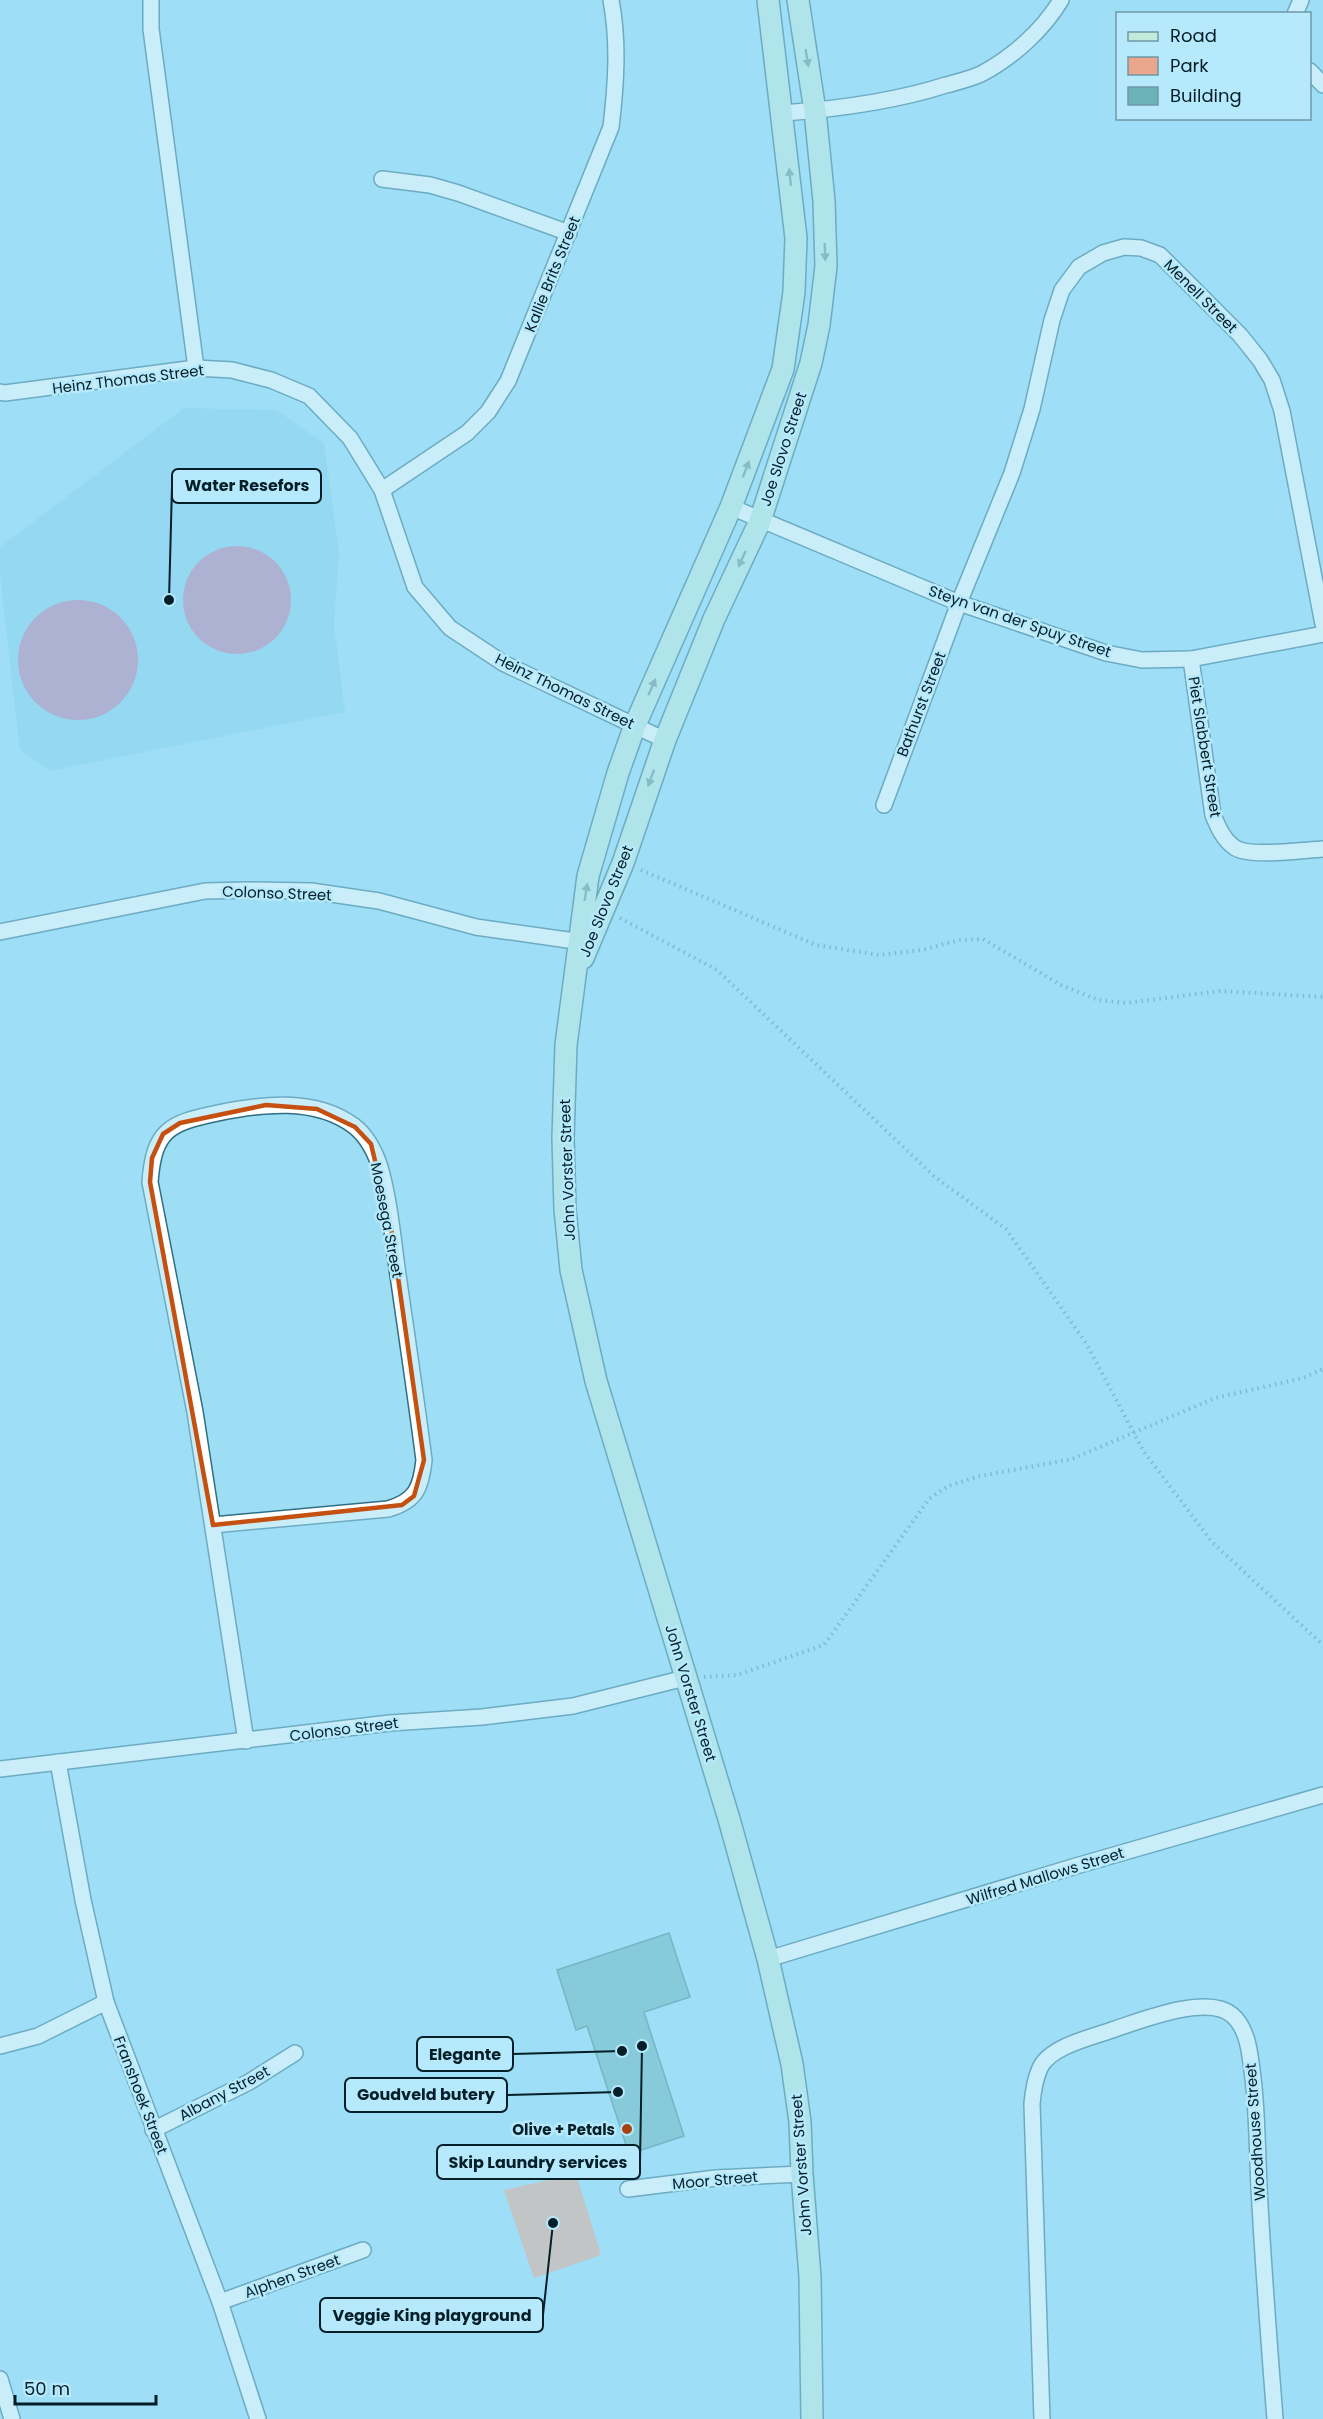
<svg xmlns="http://www.w3.org/2000/svg" width="1323" height="2419" font-family="Poppins,sans-serif">
<rect width="100%" height="100%" fill="#9edef5"/>
<polygon fill="#88d2ec" points="184,408 276,410 324,443 339,552 334,625 345,712 50,771 20,750 0,576 0,547"/>
<polygon fill="#eaa68b" points="576,2174 601,2255 534,2278 504,2190"/>
<g fill="#c17da7">
<circle cx="237" cy="600" r="54"/>
<circle cx="78" cy="660" r="60"/>
</g>
<polygon fill="#6cb3b9" stroke="#3f878d" stroke-width="1.5" points="669,1933 690,1997 644,2012 684,2136 629,2154 587,2026 576,2030 557,1970"/>
<g fill="none" stroke-linecap="round" stroke-linejoin="round">
<g stroke="#2f6f84" stroke-width="18">
<g id="street">
<polyline points="151,0 151,29 196,368"/>
<polyline points="1295,14 1301,0"/>
<polyline points="1310,71 1323,85"/>
<path d="M783,113C838,109 893,102 946,85C957,82 970,79 981,74C1013,57 1043,30 1061,0"/>
<polyline points="382,179 430,185 458,193 569,233"/>
<polyline points="0,392 5,393 196,368 232,370 271,380 309,396 350,438 382,490 415,587 450,628 503,663 665,740"/>
<path d="M382,490L467,433L488,412L508,381L611,127C616,85 619,42 611,0"/>
<polyline points="731,507 959,603 1106,653 1142,660 1191,659 1323,634"/>
<path d="M1191,659L1213,815C1218,827 1223,839 1234,847C1248,858 1303,850 1323,849"/>
<polyline points="884,805 959,603 1012,473 1032,409 1052,320 1062,290 1079,267 1103,253 1124,247 1141,248 1160,255 1240,335 1260,360 1272,380 1282,411 1323,624"/>
<polyline points="0,932 205,891 248,890 311,891 379,901 476,927 589,943"/>
<path d="M213,1525L388,1509C416,1501 421,1488 424,1460C416,1398 407,1337 398,1275C393,1240 390,1202 380,1167C375,1152 367,1136 354,1126C315,1097 262,1104 218,1113C169,1123 154,1130 150,1182L195,1412L246,1741"/>
<polyline points="58,1762 83,1900 106,2002 220,2302 258,2419"/>
<polyline points="0,1769 390,1723 482,1717 573,1706 685,1678"/>
<polyline points="768,1959 1076,1866 1323,1795"/>
<polyline points="0,2046 38,2036 106,2002"/>
<polyline points="153,2130 249,2082 295,2053"/>
<polyline points="628,2189 716,2178 802,2174"/>
<polyline points="220,2302 363,2250"/>
<polyline points="0,2379 12,2419"/>
<path d="M1042,2419L1032,2104C1033,2092 1035,2079 1040,2068C1050,2046 1093,2037 1115,2029C1142,2020 1208,1994 1232,2015C1244,2025 1248,2041 1250,2056C1257,2099 1257,2143 1259,2187C1263,2265 1269,2342 1275,2419"/>
</g>
</g>
<g stroke="#2f6f84" stroke-width="24">
<g id="secondary">
<polyline points="768,0 796,238 794,292 783,369 731,507 635,725 618,773 588,876 566,1045 563,1138 565,1209 571,1270 596,1381 729,1819 768,1959 792,2064 800,2122 802,2174 810,2277 812,2419"/>
<polyline points="583,958 623,863 665,740 714,619 760,521 811,363 819,325 826,266 824,201 815,111 798,0"/>
</g>
</g>
<g stroke="#5e8f9f" stroke-width="4" stroke-dasharray="1.5 4.5" stroke-linecap="butt">
<polyline points="641,870 816,945 879,955 922,950 959,940 983,939 1061,985 1098,1000 1126,1003 1220,991 1323,997"/>
<polyline points="620,918 717,970 935,1177 1006,1229 1086,1343 1144,1452 1212,1542 1323,1645"/>
<polyline points="704,1677 737,1675 824,1645 929,1499 948,1486 980,1476 1072,1459 1215,1398 1303,1378 1323,1369"/>
</g>
<use href="#street" stroke="#fff" stroke-width="15"/>
<use href="#secondary" stroke="#c1ecdc" stroke-width="21"/>
</g>
<defs><path id="oneway-solid" d="M-6-.8H1V-3.2L6.5 0L1 3.2V.8H-6Z" transform="scale(1.5)"/></defs>
<g fill="#6c908b">
<use href="#oneway-solid" transform="translate(807 58) rotate(81)"/>
<use href="#oneway-solid" transform="translate(790 177) rotate(-96)"/>
<use href="#oneway-solid" transform="translate(825 252) rotate(88)"/>
<use href="#oneway-solid" transform="translate(746 469) rotate(-69)"/>
<use href="#oneway-solid" transform="translate(742 559) rotate(115)"/>
<use href="#oneway-solid" transform="translate(652 687) rotate(-66)"/>
<use href="#oneway-solid" transform="translate(651 778) rotate(110)"/>
<use href="#oneway-solid" transform="translate(586 892) rotate(-81)"/>
</g>
<path d="M0 0H1323V2419H0ZM266,1105L317,1109L355,1127L371,1144L391,1228L424,1460L414,1496L402,1505L213,1525L150,1182L152,1158L163,1134L180,1123Z" fill="#9edef5" fill-opacity=".55" fill-rule="evenodd"/>
<path fill="none" stroke="#c65010" stroke-width="4.5" stroke-linejoin="round" d="M266,1105L317,1109L355,1127L371,1144L391,1228L424,1460L414,1496L402,1505L213,1525L150,1182L152,1158L163,1134L180,1123Z"/>
<circle fill="#a74310" stroke="#b6e9fc" stroke-width="2" cx="627" cy="2129" r="6"/>
<g text-anchor="middle" dominant-baseline="central" stroke-width="5" stroke-linejoin="round" paint-order="stroke">
<g font-size="15" fill="#041f27" stroke="#b6e9fc">
<text transform="translate(552 274) rotate(-68)">Kallie Brits Street</text>
<text transform="translate(1201 296) rotate(45)">Menell Street</text>
<text transform="translate(128 379) rotate(-7)">Heinz Thomas Street</text>
<text transform="translate(783 449) rotate(-72)">Joe Slovo Street</text>
<text transform="translate(1020 621) rotate(19)">Steyn van der Spuy Street</text>
<text transform="translate(565 691) rotate(26)">Heinz Thomas Street</text>
<text transform="translate(921 704) rotate(-69)">Bathurst Street</text>
<text transform="translate(1205 747) rotate(81)">Piet Slabbert Street</text>
<text transform="translate(277 893) rotate(2)">Colonso Street</text>
<text transform="translate(606 901) rotate(-68)">Joe Slovo Street</text>
<text transform="translate(567 1170) rotate(-92)">John Vorster Street</text>
<text transform="translate(387 1220) rotate(79)">Moesega Street</text>
<text transform="translate(691 1693) rotate(73)">John Vorster Street</text>
<text transform="translate(344 1729) rotate(-7)">Colonso Street</text>
<text transform="translate(1045 1876) rotate(-17)">Wilfred Mallows Street</text>
<text transform="translate(224 2093) rotate(-28)">Albany Street</text>
<text transform="translate(141 2095) rotate(69)">Franshoek Street</text>
<text transform="translate(1255 2132) rotate(-94)">Woodhouse Street</text>
<text transform="translate(801 2165) rotate(-94)">John Vorster Street</text>
<text transform="translate(715 2180) rotate(-5)">Moor Street</text>
<text transform="translate(292 2276) rotate(-20)">Alphen Street</text>
</g>
<g font-size="15" font-weight="bold" fill="#041f27" stroke="#b6e9fc" text-anchor="end">
<text x="615" y="2129">Olive + Petals</text>
</g>
</g>
<path fill="none" stroke="#041f27" stroke-width="2" d="M169 600L172 486M622 2051L513 2054M618 2092L507 2095M642 2046L640 2162M553 2223L543 2315"/>
<g fill="#041f27" stroke="#b6e9fc" stroke-width="2">
<circle cx="169" cy="600" r="6"/>
<circle cx="622" cy="2051" r="6"/>
<circle cx="618" cy="2092" r="6"/>
<circle cx="642" cy="2046" r="6"/>
<circle cx="553" cy="2223" r="6"/>
</g>
<g fill="#b6e9fc" stroke="#041f27" stroke-width="2">
<rect x="172" y="469" width="149" height="34" rx="6"/>
<rect x="417" y="2037" width="96" height="34" rx="6"/>
<rect x="345" y="2078" width="162" height="34" rx="6"/>
<rect x="437" y="2145" width="203" height="34" rx="6"/>
<rect x="320" y="2298" width="223" height="34" rx="6"/>
</g>
<g font-size="16" text-anchor="middle" font-weight="bold" fill="#041f27">
<text x="247" y="491">Water Resefors</text>
<text x="465" y="2060">Elegante</text>
<text x="426" y="2100">Goudveld butery</text>
<text x="538" y="2168">Skip Laundry services</text>
<text x="432" y="2321">Veggie King playground</text>
</g>
<rect x="1116" y="12" width="195" height="108" fill="#b6e9fc" stroke="#6f98a7" stroke-width="1.5"/>
<rect x="1128" y="32" width="30" height="9" fill="#c1ecdc" stroke="#6f98a7" stroke-width="1.5"/>
<text x="1170" y="42" font-size="18" fill="#041f27">Road</text>
<rect x="1128" y="57" width="30" height="18" fill="#eaa68b" stroke="#6f98a7" stroke-width="1.5"/>
<text x="1170" y="72" font-size="18" fill="#041f27">Park</text>
<rect x="1128" y="87" width="30" height="18" fill="#6cb3b9" stroke="#6f98a7" stroke-width="1.5"/>
<text x="1170" y="102" font-size="18" fill="#041f27">Building</text>
<path d="M15 2395v9h141v-9" fill="none" stroke="#041f27" stroke-width="3"/>
<text x="24" y="2395" font-size="18" fill="#041f27" stroke="#b6e9fc" stroke-width="4.5" paint-order="stroke">50 m</text>
</svg>
